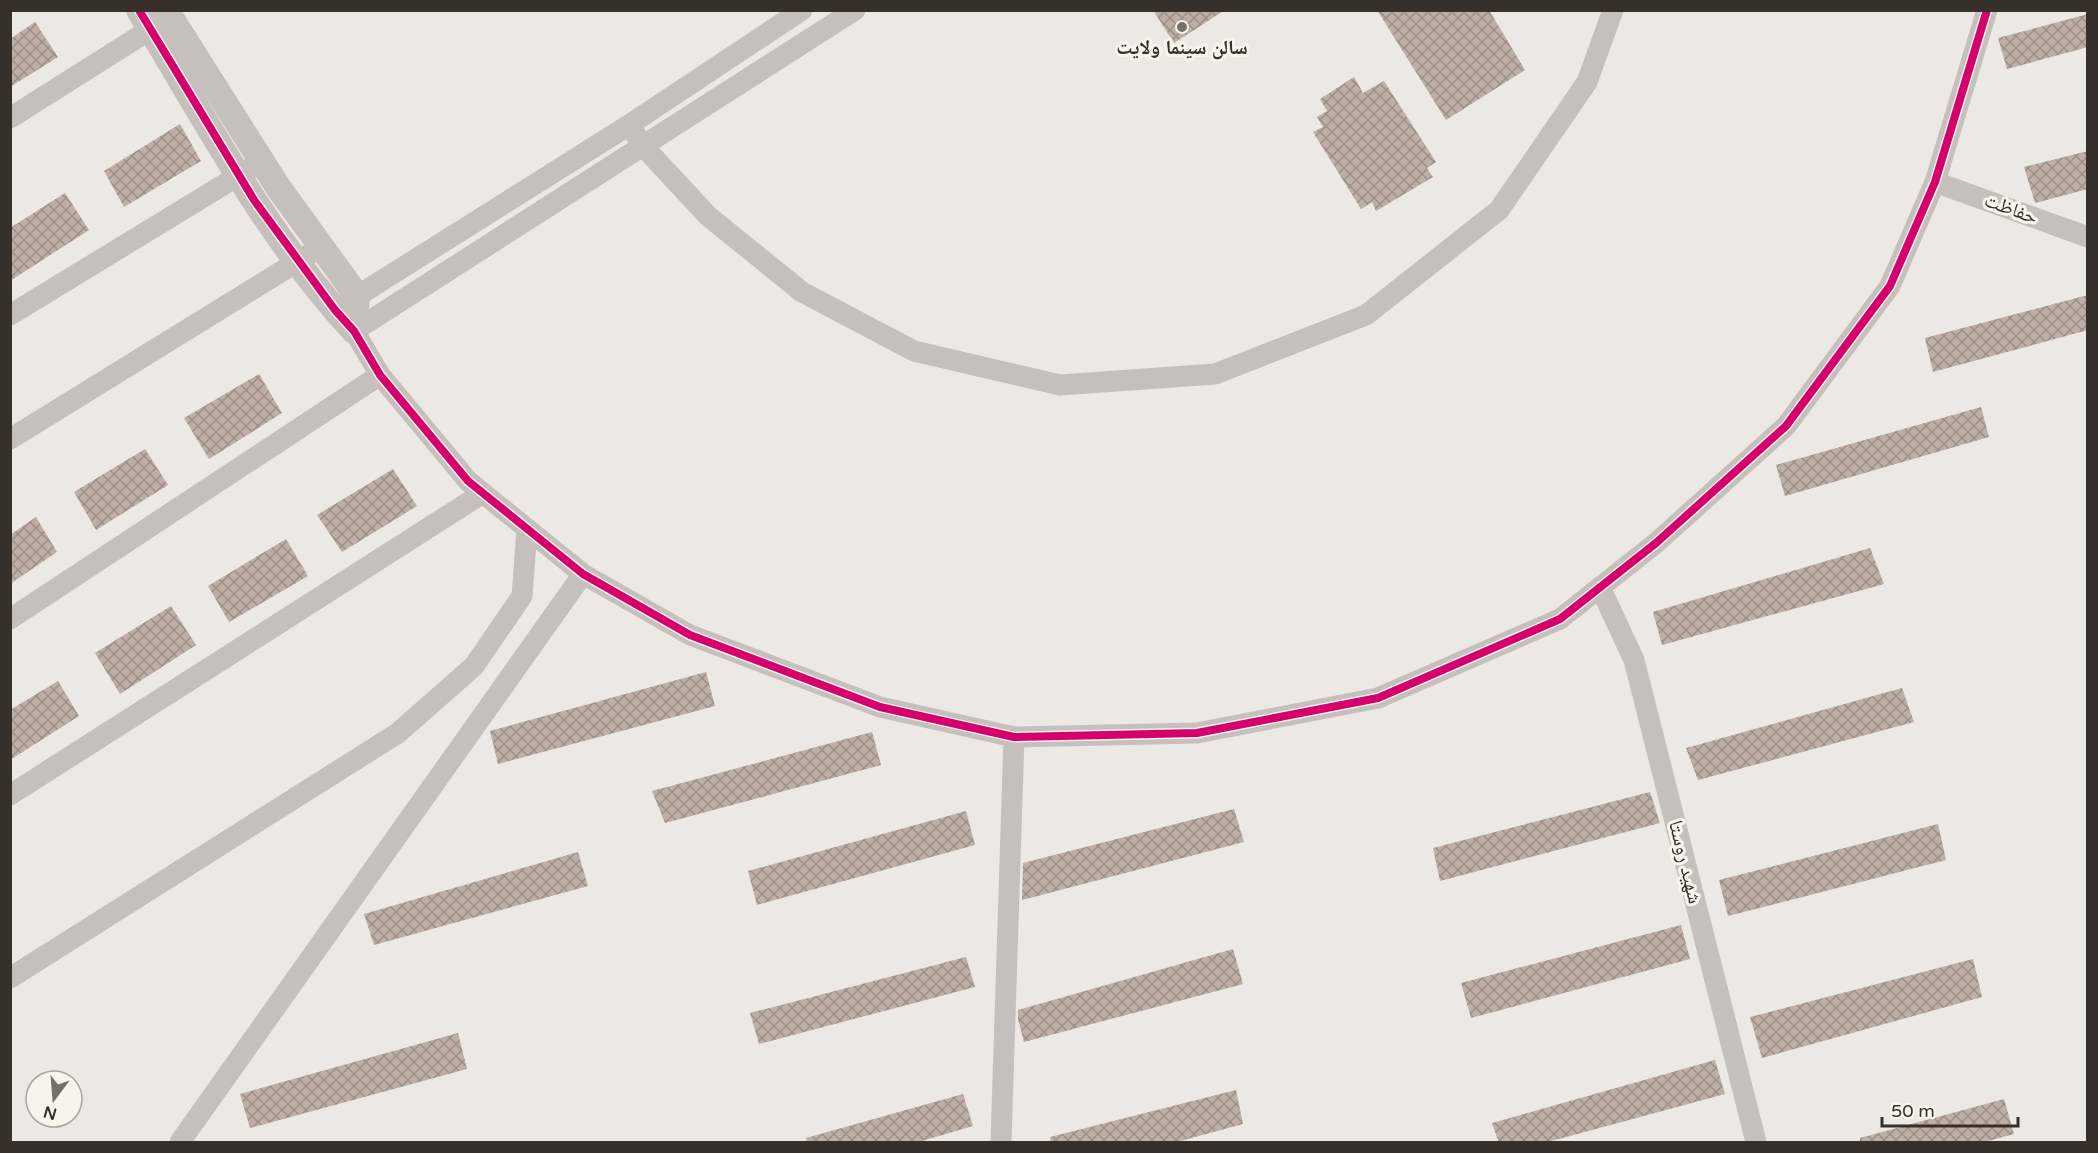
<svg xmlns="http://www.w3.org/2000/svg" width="2098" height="1153" font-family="'Varela Round','Noto Naskh Arabic',sans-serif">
<defs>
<pattern id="building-cross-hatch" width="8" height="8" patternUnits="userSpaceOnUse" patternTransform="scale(1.5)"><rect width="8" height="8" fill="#beafa6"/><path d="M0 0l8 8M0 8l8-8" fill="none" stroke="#9b8f87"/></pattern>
</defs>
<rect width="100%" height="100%" fill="#ece8e3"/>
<g fill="url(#building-cross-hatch)">
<polygon points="1153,10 1225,10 1174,43"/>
<polygon points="1377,10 1489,10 1525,70 1446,120"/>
<polygon points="2088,14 2088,47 2007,69 1998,38"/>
<polygon points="35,22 58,57 10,87 10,39"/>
<polygon points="1354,77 1363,93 1384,81 1436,162 1427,168 1433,177 1376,211 1372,202 1361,209 1313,132 1323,127 1317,117 1327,111 1320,99"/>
<polygon points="180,124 201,161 124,207 104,171"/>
<polygon points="2088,151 2088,189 2035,203 2024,167"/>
<polygon points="65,193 89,230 10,281 10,228"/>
<polygon points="2088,295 2088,330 1933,372 1925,338"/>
<polygon points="259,374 282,413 209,459 184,418"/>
<polygon points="1981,407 1989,437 1785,496 1776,465"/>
<polygon points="145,449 168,485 96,530 74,492"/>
<polygon points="393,469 417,506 342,552 317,515"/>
<polygon points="36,517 57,552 10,584 10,535"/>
<polygon points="286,539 308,576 229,622 208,586"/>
<polygon points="1870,548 1884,584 1662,645 1653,612"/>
<polygon points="171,606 196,645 120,694 95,653"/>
<polygon points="706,672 715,706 498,764 490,731"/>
<polygon points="58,681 79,716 10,760 10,710"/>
<polygon points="1902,688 1914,722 1698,780 1686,748"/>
<polygon points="872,732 881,765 665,823 652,791"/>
<polygon points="1650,792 1660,823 1440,881 1433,848"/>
<polygon points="1234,809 1244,842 1022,900 1023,863"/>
<polygon points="966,811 975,845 757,905 748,871"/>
<polygon points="1938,824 1946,860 1728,916 1719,880"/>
<polygon points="578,852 588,886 374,945 364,914"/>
<polygon points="1681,925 1690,959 1471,1018 1461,983"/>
<polygon points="1233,949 1243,984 1024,1042 1018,1019 1018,1010"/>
<polygon points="966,957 975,987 759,1044 750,1013"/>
<polygon points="1973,959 1982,997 1762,1058 1750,1017"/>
<polygon points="458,1033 467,1069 250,1128 240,1094"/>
<polygon points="1715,1060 1725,1094 1544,1143 1499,1143 1492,1123"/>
<polygon points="1236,1090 1243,1124 1173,1143 1051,1143 1050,1137"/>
<polygon points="963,1094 973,1126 915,1143 807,1143 806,1138"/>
<polygon points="2004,1099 2014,1134 1981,1143 1860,1143 1860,1138"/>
</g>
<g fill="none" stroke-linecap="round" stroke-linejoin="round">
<g stroke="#c5c0bb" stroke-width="21">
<polyline points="855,10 354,331 380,375 468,481 583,574 690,635 880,707 1014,737 1197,733 1378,698 1560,619 1656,543 1786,426 1890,286 1935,182 1987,10"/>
<polyline points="10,118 162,22"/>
<polyline points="629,125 644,147 708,216 802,292 914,351 1060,385 1215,374 1366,315 1499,210 1587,82 1613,10"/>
<polyline points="1935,182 2088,237"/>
<polyline points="343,305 629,125 802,10"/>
<polyline points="10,315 251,168"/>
<polyline points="10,439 321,247"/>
<polyline points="1600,587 1634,660 1756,1142"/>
<polyline points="10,619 380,375"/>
<polyline points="10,795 483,493"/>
<polyline points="10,978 398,733 474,666 522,596 527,529"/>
<polyline points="180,1142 583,574"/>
<polyline points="1001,1142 1014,737"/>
</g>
<g stroke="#c5c0bb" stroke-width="26">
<path d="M139,10C205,119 267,237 354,331"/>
<polyline points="166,10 278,187 357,296 354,331"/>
</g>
<g stroke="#f8f3eb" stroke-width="11">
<polyline id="cycleway" points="139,10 254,200 335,310 354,331 380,375 468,481 583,574 690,635 880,707 1014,737 1197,733 1378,698 1560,619 1656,543 1786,426 1890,286 1935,182 1987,10"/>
</g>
<use href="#cycleway" stroke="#d6006c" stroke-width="8"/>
</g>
<circle fill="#76706b" stroke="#f8f3eb" stroke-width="2" cx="1182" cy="27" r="6"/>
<g text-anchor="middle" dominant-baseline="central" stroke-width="6" stroke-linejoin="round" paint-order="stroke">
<g font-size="20" font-weight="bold" fill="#362f2a" stroke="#f8f3eb">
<text x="1182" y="48">سالن سینما ولایت</text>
</g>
<g font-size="20" fill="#362f2a" stroke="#f8f3eb">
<text transform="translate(2011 209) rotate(20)">حفاظت</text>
<text transform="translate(1685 862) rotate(76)">شهید روستا</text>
</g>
</g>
<rect width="2098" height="1153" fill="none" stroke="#362f2a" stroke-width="24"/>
<g transform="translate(54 1099) rotate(196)"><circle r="28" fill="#f8f3eb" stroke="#aaa59e" stroke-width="1.5"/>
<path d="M0-4.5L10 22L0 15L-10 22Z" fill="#76706b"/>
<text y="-9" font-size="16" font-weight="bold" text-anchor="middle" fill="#362f2a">N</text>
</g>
<path d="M1882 1117v9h136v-9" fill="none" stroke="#362f2a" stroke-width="3"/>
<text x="1891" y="1117" font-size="18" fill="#362f2a" stroke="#f8f3eb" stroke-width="4.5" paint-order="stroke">50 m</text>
</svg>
